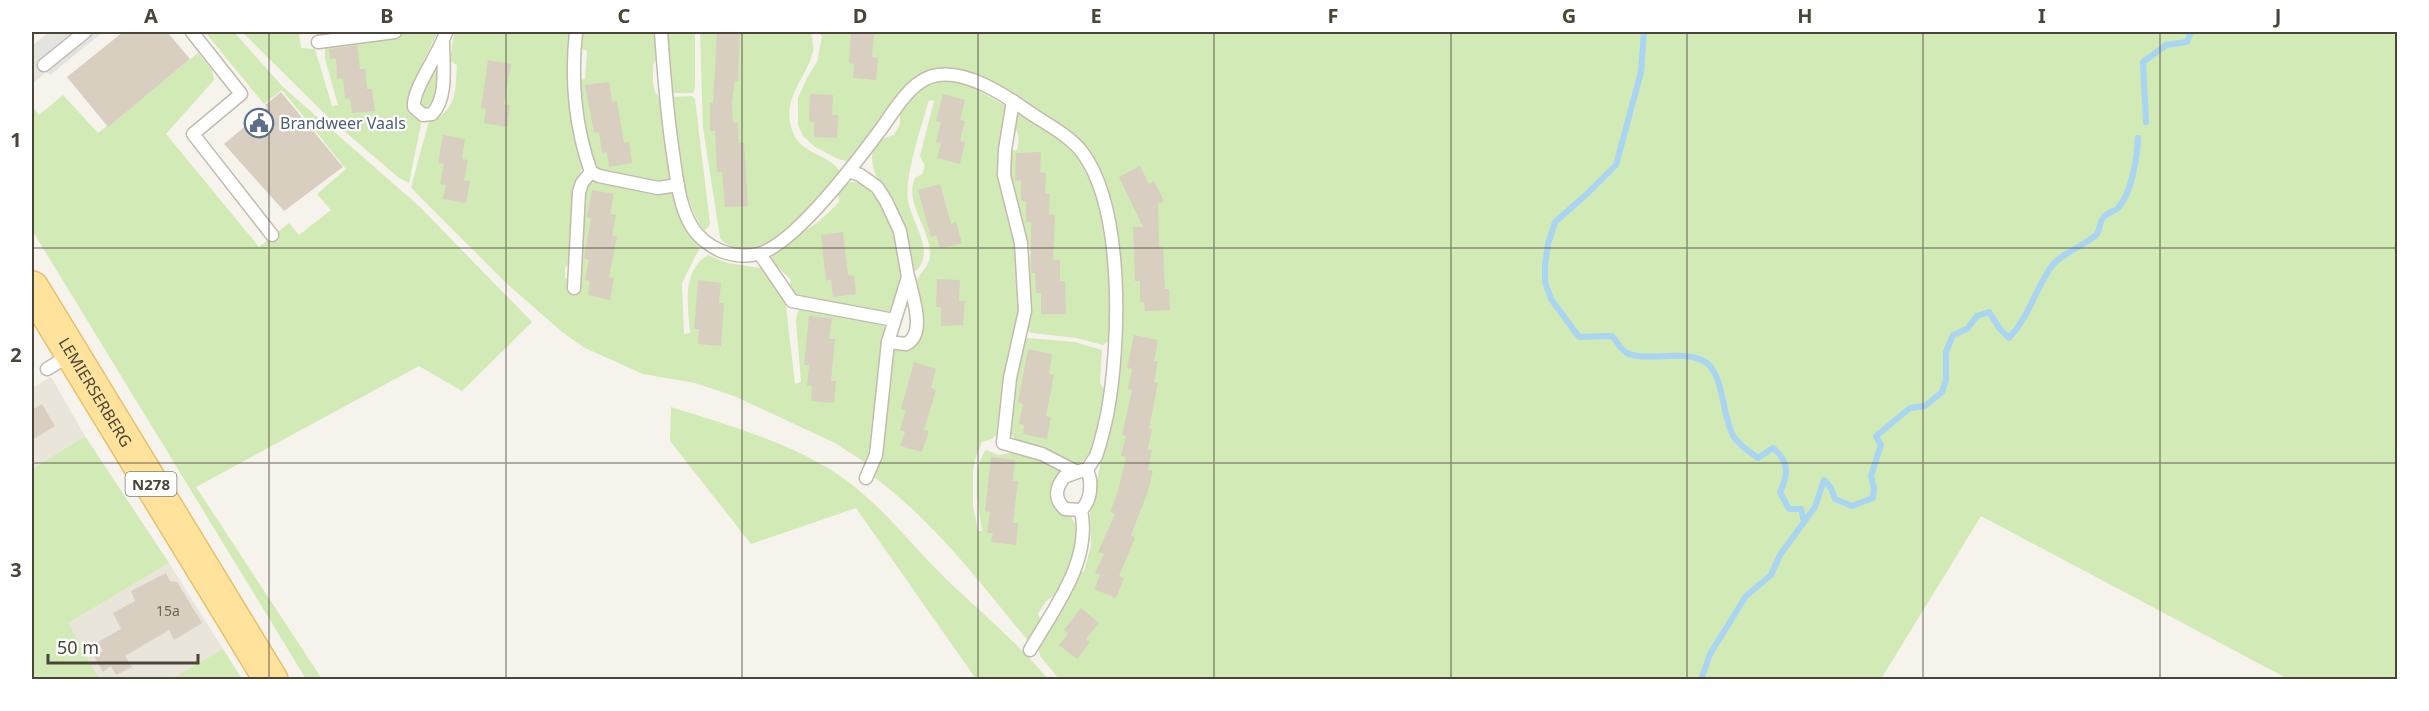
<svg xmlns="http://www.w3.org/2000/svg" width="2429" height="711" font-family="'Noto Sans',sans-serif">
<rect width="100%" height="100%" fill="#f6f3ec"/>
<g fill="#eae5da">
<polygon points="51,377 85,436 32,469 32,388"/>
<polygon points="169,563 223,649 226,679 32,679 32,644"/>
</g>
<g fill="#d2eab5">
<polygon points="205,32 234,32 283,87 419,206 532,322 462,391 419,366 196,487 322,679 306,679 32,230 32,106 39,115 63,95 98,133 198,53 212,70 214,80 166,134 259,247 289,223 299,235 331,210 317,194 346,169 282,90 264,104"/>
<path d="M242,32H306L299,33L301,48L315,49L332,106L338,105L325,59V46C362,40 398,32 435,32L437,34L423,62L426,65L410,91L409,103L422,119L409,183L399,178L330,119Z"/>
<path d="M454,32H574L583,167L579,175L569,263L565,268V278L571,280L586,185L594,178L673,193L680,217L698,244L699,249L682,283L684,334L690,333C688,307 681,271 708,255L727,263L760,268L764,265L785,298L795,384L801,382L796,321L797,314L800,308L880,320L886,329L880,353L869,465L835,443L734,396L695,383L643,374L585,348L562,332L506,283L416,193L411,187L429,121C458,111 455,91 457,65L450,61Z"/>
<polygon points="579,32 657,32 657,58 653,65 653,83 655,92 661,100 672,177 662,183 612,176 593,167 581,117 579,80 585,79 587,51 580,48"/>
<polygon points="667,32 695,32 695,87 693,93 670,93"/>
<path d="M700,32H811C812,39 815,48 812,55C804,82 779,101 794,135C804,155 831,155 841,173C818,200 778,252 740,248C732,247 724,244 720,238L703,128Z"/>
<polygon points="817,32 2397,32 2397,679 2288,679 1981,516 1881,679 1059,679 1040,656 1038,647 1079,574 1084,571 1091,546 1090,512 1109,425 1118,354 1099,172 1003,91 936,70 850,162 838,159 815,147 803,136 798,125 798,98 807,78 817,62 822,36"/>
<polygon points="436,68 439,69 435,96 431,105 424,108 420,105 419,96"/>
<path d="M948,80L972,87L1006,106L1000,178L1003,198L1015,237L1022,314L998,433L992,439L982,442L976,456L973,471V506L978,531H982C979,509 971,468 986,450L999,455L1016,452L1065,467L1055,480L1070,515L1077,527L1072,565L1057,595C1047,597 1043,606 1038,614L1041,621L1031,641H1028C981,584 935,522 875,478L874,474L892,350L909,348C911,327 911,304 916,283C919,272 930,267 930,255C931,229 904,204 915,178L922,174L925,166L920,156L934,101L929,100C922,125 904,177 908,201C912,223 936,252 916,271L914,270C911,255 909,239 902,225C890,198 846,147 894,135L900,124V112C915,93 924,83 948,80Z"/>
<path d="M692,96L695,99L710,224L705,231C681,204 676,133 670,97Z"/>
<path d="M1016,111C1034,122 1063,137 1076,153C1110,193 1112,285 1110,335L1108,341L1103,345L1076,338L1032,333L1026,330V259L1030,256C1030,248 1030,241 1023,235L1009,175L1008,151L1017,150C1019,140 1020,134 1013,125Z"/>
<path d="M854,182C891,188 919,294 886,313L795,296L789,287L791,280L771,260C774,247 807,231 818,222C825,216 832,209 839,202L838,192C843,187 847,182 854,182Z"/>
<path d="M1028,338L1075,342L1102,350L1100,383L1105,391C1102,414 1101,448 1080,463L1074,464L1017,441L1011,435L1012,392L1025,339Z"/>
<path d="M671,407C728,425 799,445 847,481C885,509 914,548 947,580C982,613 1018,643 1048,679H976L856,508L751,544L670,441Z"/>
<polygon points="85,436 169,563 68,623 99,679 32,679 32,469"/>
<polygon points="223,649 242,679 172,679"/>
</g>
<polygon fill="#e5e3e0" points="49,32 103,32 50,75 46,72 32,84 32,46"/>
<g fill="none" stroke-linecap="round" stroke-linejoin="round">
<g stroke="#a9d4f2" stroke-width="6">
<path d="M1644,32L1641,72L1616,165L1588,193L1555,222L1548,244L1545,266V282L1551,299L1579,337L1612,336C1617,341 1621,350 1627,353C1646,363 1689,347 1708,364C1724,378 1723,421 1734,437C1740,446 1750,452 1758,458L1773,448C1789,461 1789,474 1780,492L1789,509H1801L1804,521"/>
<polyline points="2146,122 2143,62 2166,45 2187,42 2191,32"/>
<path d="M1701,680L1710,654L1746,596L1771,575L1780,555L1815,507L1824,480L1831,488L1835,499L1852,506L1873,498L1874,489L1871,476L1881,445L1876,436L1910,408L1925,406L1942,392L1946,380V352L1953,335L1967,329L1977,316L1989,312L2000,329L2009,338C2030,315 2034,292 2051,267C2061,253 2083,247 2096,235C2100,231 2099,223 2103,218C2106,213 2114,212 2118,208C2132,193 2137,157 2138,138"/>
</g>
</g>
<g fill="#d8cfc1">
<polygon points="123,32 167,32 190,59 108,127 67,77"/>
<polygon points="717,32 740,32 738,81 735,81 732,102 733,122 738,123 739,143 744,143 748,206 725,207 722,172 717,172 715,131 710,131 710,103 713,103"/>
<polygon points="851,32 874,32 872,57 878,58 876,80 853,78 854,64 849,63"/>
<polygon points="357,45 360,69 365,69 367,89 372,89 375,111 352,113 350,98 345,99 343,78 337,79 336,58 330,59 329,49"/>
<polygon points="488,60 511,64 504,104 510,105 507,127 484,123 486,109 481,108"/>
<polygon points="609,82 612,102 617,101 624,143 629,142 632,163 609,167 607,152 602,153 599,132 594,133 585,85"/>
<polygon points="281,92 343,167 284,211 224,144 267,108 265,105"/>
<polygon points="810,94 833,95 832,115 838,115 837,138 814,137 814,122 809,121"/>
<polygon points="943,94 965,100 960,120 965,121 960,141 965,142 960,164 937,158 941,144 936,142 941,122 936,121"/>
<polygon points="443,135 465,139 462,159 468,160 464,180 470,181 466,203 443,199 446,185 440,184 444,164 438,163"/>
<polygon points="1041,152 1040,172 1046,173 1045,193 1050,194 1049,214 1055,215 1053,260 1060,260 1060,281 1065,281 1066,314 1041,314 1041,293 1036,293 1035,273 1031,273 1031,222 1026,222 1026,201 1021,201 1021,180 1015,181 1016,153"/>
<polygon points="1140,166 1149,184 1154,181 1164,201 1158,204 1159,247 1163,247 1165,289 1169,289 1170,310 1145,311 1144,302 1140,302 1140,281 1135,281 1133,227 1143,227 1119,177"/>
<polygon points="940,184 951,224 956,222 962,243 940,249 936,235 931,237 918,190"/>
<polygon points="592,190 614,194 610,214 616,215 612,236 617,236 609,277 614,278 610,300 588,295 590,281 585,280 589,260 584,258 591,218 587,217"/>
<polygon points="843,232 848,275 846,275 854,276 856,294 833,297 831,279 826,281 821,235"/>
<polygon points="937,279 960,280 959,301 965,301 963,325 941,326 941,307 936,307"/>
<polygon points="698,280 721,283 719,303 724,303 721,346 698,344 699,329 694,329"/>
<polygon points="809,316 832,318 829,339 835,339 831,381 836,381 834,403 811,401 812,386 807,386 809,365 804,365"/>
<polygon points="1134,335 1158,340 1154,361 1158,361 1154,382 1158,383 1149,428 1152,429 1148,449 1152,450 1148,470 1153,471 1147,494 1131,535 1135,538 1119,576 1124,578 1116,598 1094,589 1100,575 1095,573 1104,554 1098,552 1115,514 1110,512 1118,491 1126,457 1121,456 1126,436 1122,435 1132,390 1128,389 1132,369 1127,368"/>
<polygon points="1028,349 1052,354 1049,374 1054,375 1046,416 1051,417 1047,439 1023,434 1024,425 1019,424 1023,404 1018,402"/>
<polygon points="914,362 936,369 931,388 936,390 924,430 929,431 922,452 900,446 905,432 900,430 906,410 901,409"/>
<polygon points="42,404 55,426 32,440 32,410"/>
<polygon points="991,457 1015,460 1013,481 1018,481 1013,523 1018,523 1016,545 991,542 993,533 987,533 990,512 985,511"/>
<polygon points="166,573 170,581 177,582 202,623 174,640 169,630 125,656 132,667 116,675 111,666 103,672 94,656 103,651 98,642 121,629 113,613 135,601 131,591"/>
<polygon points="1081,608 1099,623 1086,639 1090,642 1077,659 1059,645 1068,634 1064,630"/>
</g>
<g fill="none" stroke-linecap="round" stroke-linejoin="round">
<g stroke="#c2bbae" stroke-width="15">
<g id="lane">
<polyline points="192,32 241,94 193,134 272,235"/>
<path d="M576,32C571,78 575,127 591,172L599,176L658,188L678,185"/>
<path d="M661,32C664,75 667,117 674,160C677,182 680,208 692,227C698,237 710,246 721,251C732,255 746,257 758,254C794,245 858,160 881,129C895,110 912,78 938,75C968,71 1003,94 1026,110C1044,123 1068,134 1082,152C1125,209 1120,347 1107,415C1104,428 1101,443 1096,456C1094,460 1088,466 1088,470C1087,473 1090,477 1090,480C1091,491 1089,503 1081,510C1092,561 1054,608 1030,650"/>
<polyline points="318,42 395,32"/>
<path d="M443,43C443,65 448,98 432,114L423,115L414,107C412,89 440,53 446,32"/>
<polyline points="44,65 85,32"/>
<polyline points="1013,101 1005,150 1004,175 1021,243 1025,311 1010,378 1003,443 1042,454 1077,472"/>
<polyline points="849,171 860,175 877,187 886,201 900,231 908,277 888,342 876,455 866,478"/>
<polyline points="760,254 792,301 894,320"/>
<polyline points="574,288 579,192 582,183 591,172"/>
<path d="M888,342L906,344C927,334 912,296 909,279"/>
<polyline points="47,369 70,355"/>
<path d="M1081,510L1065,509C1053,498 1056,488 1064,477L1083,470"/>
</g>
</g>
<g stroke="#e6c16a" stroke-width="36">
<g id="primary">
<path id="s1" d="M32,288L271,680"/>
</g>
</g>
<use href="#lane" stroke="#fff" stroke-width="12"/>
<use href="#primary" stroke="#ffe39c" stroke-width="33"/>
</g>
<path fill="none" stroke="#4b4439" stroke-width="1.5" stroke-opacity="0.55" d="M269,32V680M506,32V680M742,32V680M978,32V680M1214,32V680M1451,32V680M1687,32V680M1923,32V680M2160,32V680M32,248H2398M32,463H2398"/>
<defs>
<g id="civic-ring" transform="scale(1.5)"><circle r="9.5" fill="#fff" stroke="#5c6f8a" stroke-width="1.5"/><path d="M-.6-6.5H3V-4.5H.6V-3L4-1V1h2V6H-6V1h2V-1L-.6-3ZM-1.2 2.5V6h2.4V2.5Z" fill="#5c6f8a"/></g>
</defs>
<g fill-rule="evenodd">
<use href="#civic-ring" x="259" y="123"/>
</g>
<g text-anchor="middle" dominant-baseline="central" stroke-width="4.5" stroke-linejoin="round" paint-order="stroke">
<g font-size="14" fill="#6e675b">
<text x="168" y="610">15a</text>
</g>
<rect fill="#fff" stroke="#817c74" stroke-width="1.5" x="125.5" y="472" width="51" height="24" rx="4.5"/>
<g font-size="15" font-weight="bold" fill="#4b4439">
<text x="151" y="484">N278</text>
</g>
<g font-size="16" fill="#4e5e75" stroke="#fff" text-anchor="start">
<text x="280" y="123">Brandweer Vaals</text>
</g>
<g font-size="16" fill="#4b4439" stroke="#fff">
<text stroke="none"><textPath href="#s1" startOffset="122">LEMIERSERBERG</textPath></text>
</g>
</g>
<rect width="2429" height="711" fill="none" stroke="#ffffff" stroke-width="66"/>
<path d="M48 654v9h150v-9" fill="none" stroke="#4b4439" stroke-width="3"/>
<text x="57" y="654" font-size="18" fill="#4b4439" stroke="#ffffff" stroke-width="4.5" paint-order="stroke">50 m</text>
<rect x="33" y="33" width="2363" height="645" fill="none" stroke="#4b4439" stroke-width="2"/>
<g font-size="20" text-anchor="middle" font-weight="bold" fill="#4b4439">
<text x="151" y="23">A</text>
<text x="387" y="23">B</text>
<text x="624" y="23">C</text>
<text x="860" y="23">D</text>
<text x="1096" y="23">E</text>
<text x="1333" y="23">F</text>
<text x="1569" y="23">G</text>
<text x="1805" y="23">H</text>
<text x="2042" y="23">I</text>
<text x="2278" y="23">J</text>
<text x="16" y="147">1</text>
<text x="16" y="362">2</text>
<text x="16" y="577">3</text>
</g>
</svg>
